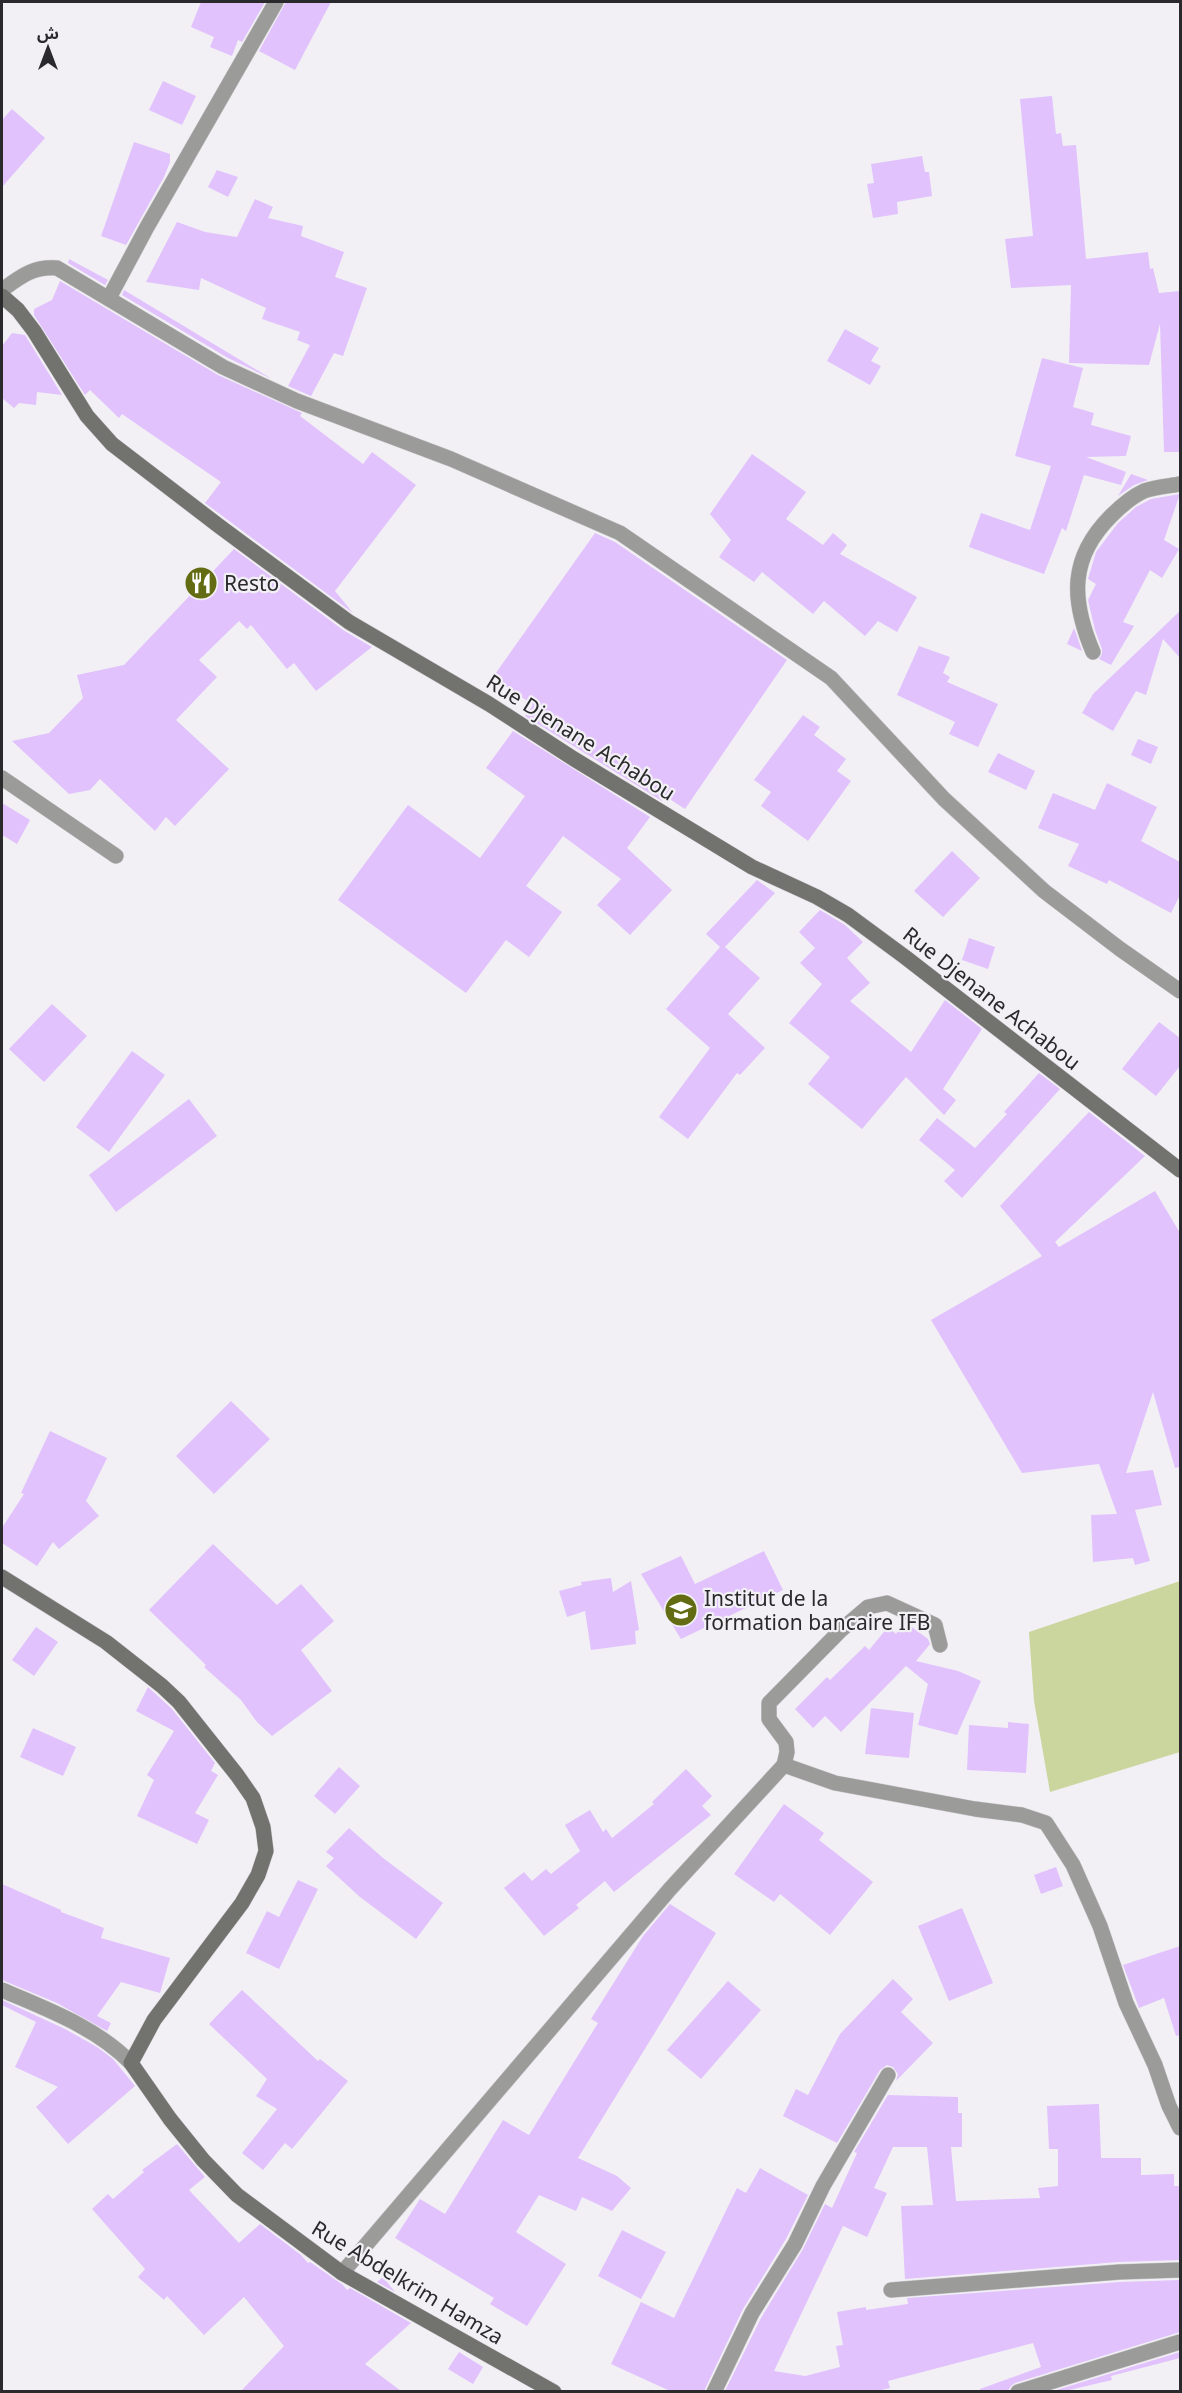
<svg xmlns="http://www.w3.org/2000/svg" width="1182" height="2393" font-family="'Noto Sans','Noto Sans Arabic',sans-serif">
<rect width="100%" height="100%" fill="#f2f0f5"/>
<polygon fill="#cbd59e" points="1180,1581 1180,1752 1050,1792 1034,1701 1029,1632"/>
<g fill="#e1c2fd">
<polygon points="201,2 265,2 242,42 238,40 232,56 210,47 214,37 191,27"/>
<polygon points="286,2 331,2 295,70 259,51"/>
<polygon points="163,81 196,96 182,125 149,110"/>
<polygon points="1052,96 1056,134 1061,133 1063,146 1076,145 1086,259 1148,252 1150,269 1153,268 1159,293 1180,291 1180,452 1164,452 1160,324 1149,365 1069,363 1071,285 1011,288 1005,239 1033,236 1020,99"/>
<polygon points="12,109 45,138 2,187 2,120"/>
<polygon points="134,142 170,154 170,162 164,177 126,245 101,236"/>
<polygon points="922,156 925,172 929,172 932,196 897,202 898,214 873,218 867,184 874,183 871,164"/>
<polygon points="217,170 238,177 228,197 208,187"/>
<polygon points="255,199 273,207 268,218 303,226 301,236 344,252 335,277 367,288 343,356 334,353 311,396 288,386 310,345 297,340 300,332 262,319 266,308 201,278 199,290 146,282 177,222 205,232 237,237"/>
<polygon points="69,259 108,280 105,285 68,263"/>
<polygon points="60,281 218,375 302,413 300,416 363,464 372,452 416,485 335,591 353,613 205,503 221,482 122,414 119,418 90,390 85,395 34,315 34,309 52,300"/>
<polygon points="124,290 272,379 228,358 122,295"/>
<polygon points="845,329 879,348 871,361 881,366 870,385 827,361"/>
<polygon points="12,333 25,335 62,395 37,392 36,405 19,403 14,408 2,398 2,346"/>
<polygon points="1042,358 1083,368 1073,407 1094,413 1091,425 1131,436 1126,456 1086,457 1126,472 1121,485 1084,475 1066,531 1062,528 1044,574 969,547 981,513 1030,530 1051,466 1015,456"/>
<polygon points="752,454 806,492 786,519 823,545 833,533 847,545 840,554 917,597 897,632 878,621 865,636 824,601 813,614 762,572 754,582 719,557 731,540 710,514"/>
<polygon points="1131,474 1148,480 1134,485 1118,496"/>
<polygon points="1180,494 1164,540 1179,549 1162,578 1150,570 1123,622 1134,626 1111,665 1099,659 1102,654 1102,649 1095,630 1088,600 1096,584 1088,579 1096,552 1118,523 1136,507 1151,499"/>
<polygon points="595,533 615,542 787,660 685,809 665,796 662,801 525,716 533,705 493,677"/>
<polygon points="234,549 343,630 372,647 316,691 294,663 287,669 251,625 247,629 239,621 199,660 217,677 176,720 229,769 175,826 166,817 155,831 100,779 90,790 69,794 12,741 49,733 83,698 77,675 124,665"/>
<polygon points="1180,611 1180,658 1163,639 1146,695 1136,691 1113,731 1082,713 1093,694"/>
<polygon points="1074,628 1077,636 1082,651 1067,644"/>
<polygon points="919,646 950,657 943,673 950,677 947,682 998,704 978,747 949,734 955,722 897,695"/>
<polygon points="803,715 820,727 814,735 846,759 837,771 851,781 808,841 761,806 771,792 754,780"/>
<polygon points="513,731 650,817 627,848 672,890 630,935 597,905 621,879 563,836 526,886 562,912 529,957 506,940 466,993 338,900 408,805 480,858 525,796 486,768"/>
<polygon points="1138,739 1158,747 1151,764 1131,755"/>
<polygon points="998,753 1035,771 1026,790 988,772"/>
<polygon points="1107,783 1157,807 1141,841 1180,862 1180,895 1171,913 1109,880 1107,884 1068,866 1079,844 1038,828 1053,793 1095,810"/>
<polygon points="2,803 30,820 17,844 2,835"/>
<polygon points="952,851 980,878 943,917 914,891"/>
<polygon points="757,880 775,893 725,947 760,978 728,1014 765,1048 740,1075 737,1073 688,1139 659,1117 710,1048 666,1009 720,947 706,934"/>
<polygon points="820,910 845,925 863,942 847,958 870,983 850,1001 911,1052 945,1000 982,1029 943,1089 956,1100 944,1115 906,1077 862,1129 808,1084 830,1057 789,1023 822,984 800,963 815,948 799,932"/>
<polygon points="969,938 995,947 988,969 962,960"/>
<polygon points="52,1004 87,1036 44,1082 9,1049"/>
<polygon points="1159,1022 1180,1038 1180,1066 1156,1096 1122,1069"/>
<polygon points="132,1051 165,1075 109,1152 76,1127"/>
<polygon points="1039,1073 1060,1089 962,1198 944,1181 955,1170 919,1140 937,1118 975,1148 1007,1114 1004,1112"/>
<polygon points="189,1099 217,1136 116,1212 89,1175"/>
<polygon points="1089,1112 1145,1156 1055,1242 1059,1247 1155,1191 1180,1233 1180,1467 1175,1468 1153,1392 1126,1473 1153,1470 1162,1505 1135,1510 1150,1561 1135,1565 1133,1558 1093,1562 1091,1515 1117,1514 1099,1464 1022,1473 931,1320 1042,1256 1000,1206"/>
<polygon points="231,1401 270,1439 214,1494 176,1456"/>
<polygon points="50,1431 107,1458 86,1501 99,1516 59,1549 53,1542 37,1566 2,1543 2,1528 24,1494 21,1493"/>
<polygon points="213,1544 277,1605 301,1584 334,1621 301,1650 332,1691 272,1736 257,1722 241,1700 204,1667 206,1665 149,1610"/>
<polygon points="764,1551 783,1590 681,1639 641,1574 681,1556 695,1584"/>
<polygon points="611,1578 613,1592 631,1581 639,1630 635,1631 636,1644 591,1650 585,1611 567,1617 559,1591 582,1585 581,1582"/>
<polygon points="905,1622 928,1639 930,1644 916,1661 958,1671 981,1681 957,1735 918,1725 928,1684 906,1666 841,1732 825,1716 813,1728 795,1709 827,1677 830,1680 865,1646 869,1650 888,1627 896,1634"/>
<polygon points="36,1627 58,1642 34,1676 12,1660"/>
<polygon points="148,1687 172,1709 215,1763 211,1771 218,1775 195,1813 209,1820 197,1844 137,1816 154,1780 147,1775 174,1731 136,1711"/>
<polygon points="871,1708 914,1713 909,1758 865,1754"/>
<polygon points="1008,1722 1029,1724 1026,1773 967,1770 969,1725 1008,1728"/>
<polygon points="33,1728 76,1747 63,1776 20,1757"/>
<polygon points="339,1767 360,1786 335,1814 314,1796"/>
<polygon points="686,1769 712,1796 702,1806 711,1815 614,1892 605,1881 576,1905 579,1908 544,1936 504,1888 524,1872 532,1881 546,1869 551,1874 580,1851 565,1825 590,1810 603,1832 606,1829 612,1838 654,1804 652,1802"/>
<polygon points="784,1804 824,1833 819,1840 873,1882 830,1935 780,1894 774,1902 734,1874"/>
<polygon points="349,1828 383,1858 443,1903 416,1939 360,1897 326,1866 334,1858 326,1852"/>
<polygon points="1056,1867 1063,1886 1041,1894 1034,1875"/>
<polygon points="298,1880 318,1889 279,1969 246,1953 267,1911 279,1917"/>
<polygon points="2,1884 61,1910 61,1912 104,1928 101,1938 170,1958 160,1993 121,1982 97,2016 111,2023 107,2031 57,2003 2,1980"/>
<polygon points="670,1904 716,1933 578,2158 617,2176 631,2188 612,2211 582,2197 576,2211 539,2195 516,2232 566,2264 527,2326 490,2304 494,2298 395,2238 420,2199 445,2214 503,2120 529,2135 598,2023 591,2019 643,1936"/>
<polygon points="962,1908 993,1983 949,2001 918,1926"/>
<polygon points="1180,1946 1180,2035 1176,2036 1164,1998 1139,2008 1123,1965"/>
<polygon points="893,1979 913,1999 901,2012 933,2043 896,2081 898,2074 893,2067 887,2065 880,2070 837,2143 783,2116 796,2089 808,2095 840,2034"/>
<polygon points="728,1981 761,2010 701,2079 667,2050"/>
<polygon points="242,1990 318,2061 320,2059 348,2081 292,2149 285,2143 263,2170 242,2153 277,2109 256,2096 267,2079 209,2024"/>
<polygon points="2,2000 65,2029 97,2047 113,2059 135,2086 68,2144 36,2107 58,2087 15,2067 36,2022 2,2005"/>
<polygon points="888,2095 958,2097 958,2113 962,2113 962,2147 951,2147 956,2201 1040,2198 1038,2188 1058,2186 1058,2149 1049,2149 1047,2106 1099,2104 1101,2158 1141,2158 1141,2175 1174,2174 1174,2186 1180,2186 1180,2260 1118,2262 905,2279 901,2206 933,2205 927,2147 893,2147 874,2188 887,2193 867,2237 843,2226 774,2371 805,2376 840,2367 836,2346 843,2345 837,2312 866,2307 866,2310 908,2304 907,2298 1120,2282 1180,2280 1180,2332 1015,2383 1011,2386 1008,2391 980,2391 980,2389 1041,2367 1033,2343 888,2381 890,2388 877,2391 725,2391 761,2318 803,2249 825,2204 832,2208 857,2153 854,2152"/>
<polygon points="177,2144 205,2177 189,2190 239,2243 260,2224 301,2255 308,2263 310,2262 343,2285 347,2290 350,2288 411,2323 365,2364 401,2391 241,2391 284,2346 244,2297 204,2335 167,2296 164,2300 138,2277 145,2269 92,2209 108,2194 113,2199 144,2172 142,2170"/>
<polygon points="760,2168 808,2195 786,2239 743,2309 704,2391 670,2391 611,2364 641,2302 674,2318 737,2188 746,2193"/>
<polygon points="622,2230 666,2252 641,2299 598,2276"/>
<polygon points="383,2277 395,2292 377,2282"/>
<polygon points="459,2352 483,2367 473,2384 448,2369"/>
<polygon points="1180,2352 1180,2358 1111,2376 1112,2380 1065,2391 1053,2391"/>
</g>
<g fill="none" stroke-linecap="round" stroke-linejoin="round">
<g stroke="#ceccd1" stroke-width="16">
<g id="street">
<path d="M2,290C20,277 33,266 57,268L223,367L297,401L451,459L620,533L831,678L944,799L1044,891L1120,949L1180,991"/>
<polyline points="109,298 147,227 276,2"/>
<path d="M1093,652C1071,600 1069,558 1111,516C1121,506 1131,497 1144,491C1155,487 1169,486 1180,484"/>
<polyline points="2,778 116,856"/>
<polyline points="940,1645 935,1625 887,1603 868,1607 841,1630 769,1703 769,1719 786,1742 787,1752 784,1765 835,1783 975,1809 1022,1815 1046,1823 1073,1865 1100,1926 1126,2003 1155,2065 1169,2106 1180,2128"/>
<path d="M2,1990C46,2009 96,2027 131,2063"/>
<polyline points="342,2273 670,1889 784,1765"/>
<polyline points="891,2290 1119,2272 1180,2270"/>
<polyline points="714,2392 752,2313 795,2244 823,2186 888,2075"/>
<polyline points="1018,2392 1180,2342"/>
</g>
</g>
<g stroke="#ceccd1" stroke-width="16">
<g id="secondary">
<polyline points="2,296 18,310 34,331 87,416 112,444 219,526 349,622 489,704 574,759 752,867 817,897 848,915 905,957 1180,1170"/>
<polyline points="2,1577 106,1642 162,1686 179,1702 237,1775 253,1798 263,1827 266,1851 258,1875 242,1903 154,2020 131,2063 170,2119 203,2160 237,2195 342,2273 554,2392"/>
</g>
</g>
<use href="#street" stroke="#9b9c99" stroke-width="15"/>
<use href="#secondary" stroke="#72736f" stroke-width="15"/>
</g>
<defs>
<g id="restaurant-disc" transform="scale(1.725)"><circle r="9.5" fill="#636c13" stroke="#f2f0f5"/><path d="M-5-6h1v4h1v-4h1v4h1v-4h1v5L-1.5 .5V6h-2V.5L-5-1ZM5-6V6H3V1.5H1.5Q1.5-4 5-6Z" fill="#fff"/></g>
<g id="school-disc" transform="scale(1.725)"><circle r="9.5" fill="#636c13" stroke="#f2f0f5"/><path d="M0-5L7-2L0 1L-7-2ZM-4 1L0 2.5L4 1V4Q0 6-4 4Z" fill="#fff"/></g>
</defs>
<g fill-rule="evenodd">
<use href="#restaurant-disc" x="201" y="583"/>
<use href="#school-disc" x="681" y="1610"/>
</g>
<g text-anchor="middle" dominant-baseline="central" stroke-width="4.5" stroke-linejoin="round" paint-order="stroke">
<g font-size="21" fill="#2a292b" stroke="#f2f0f5" text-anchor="start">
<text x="224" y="583">Resto</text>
<text x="704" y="1598">Institut de la<tspan x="704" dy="24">formation bancaire IFB</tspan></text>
</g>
<g font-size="21" fill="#2a292b" stroke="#f2f0f5">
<text transform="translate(581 737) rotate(32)">Rue Djenane Achabou</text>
<text transform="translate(992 998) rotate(38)">Rue Djenane Achabou</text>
<text transform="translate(408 2282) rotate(31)">Rue Abdelkrim Hamza</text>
</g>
</g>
<rect width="1182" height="2393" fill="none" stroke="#2a292b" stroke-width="6"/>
<g transform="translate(48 48)" stroke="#f2f0f5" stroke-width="4.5" paint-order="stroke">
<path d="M0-4.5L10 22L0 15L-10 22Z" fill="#2a292b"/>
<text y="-9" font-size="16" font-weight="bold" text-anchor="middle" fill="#2a292b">ش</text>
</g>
</svg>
